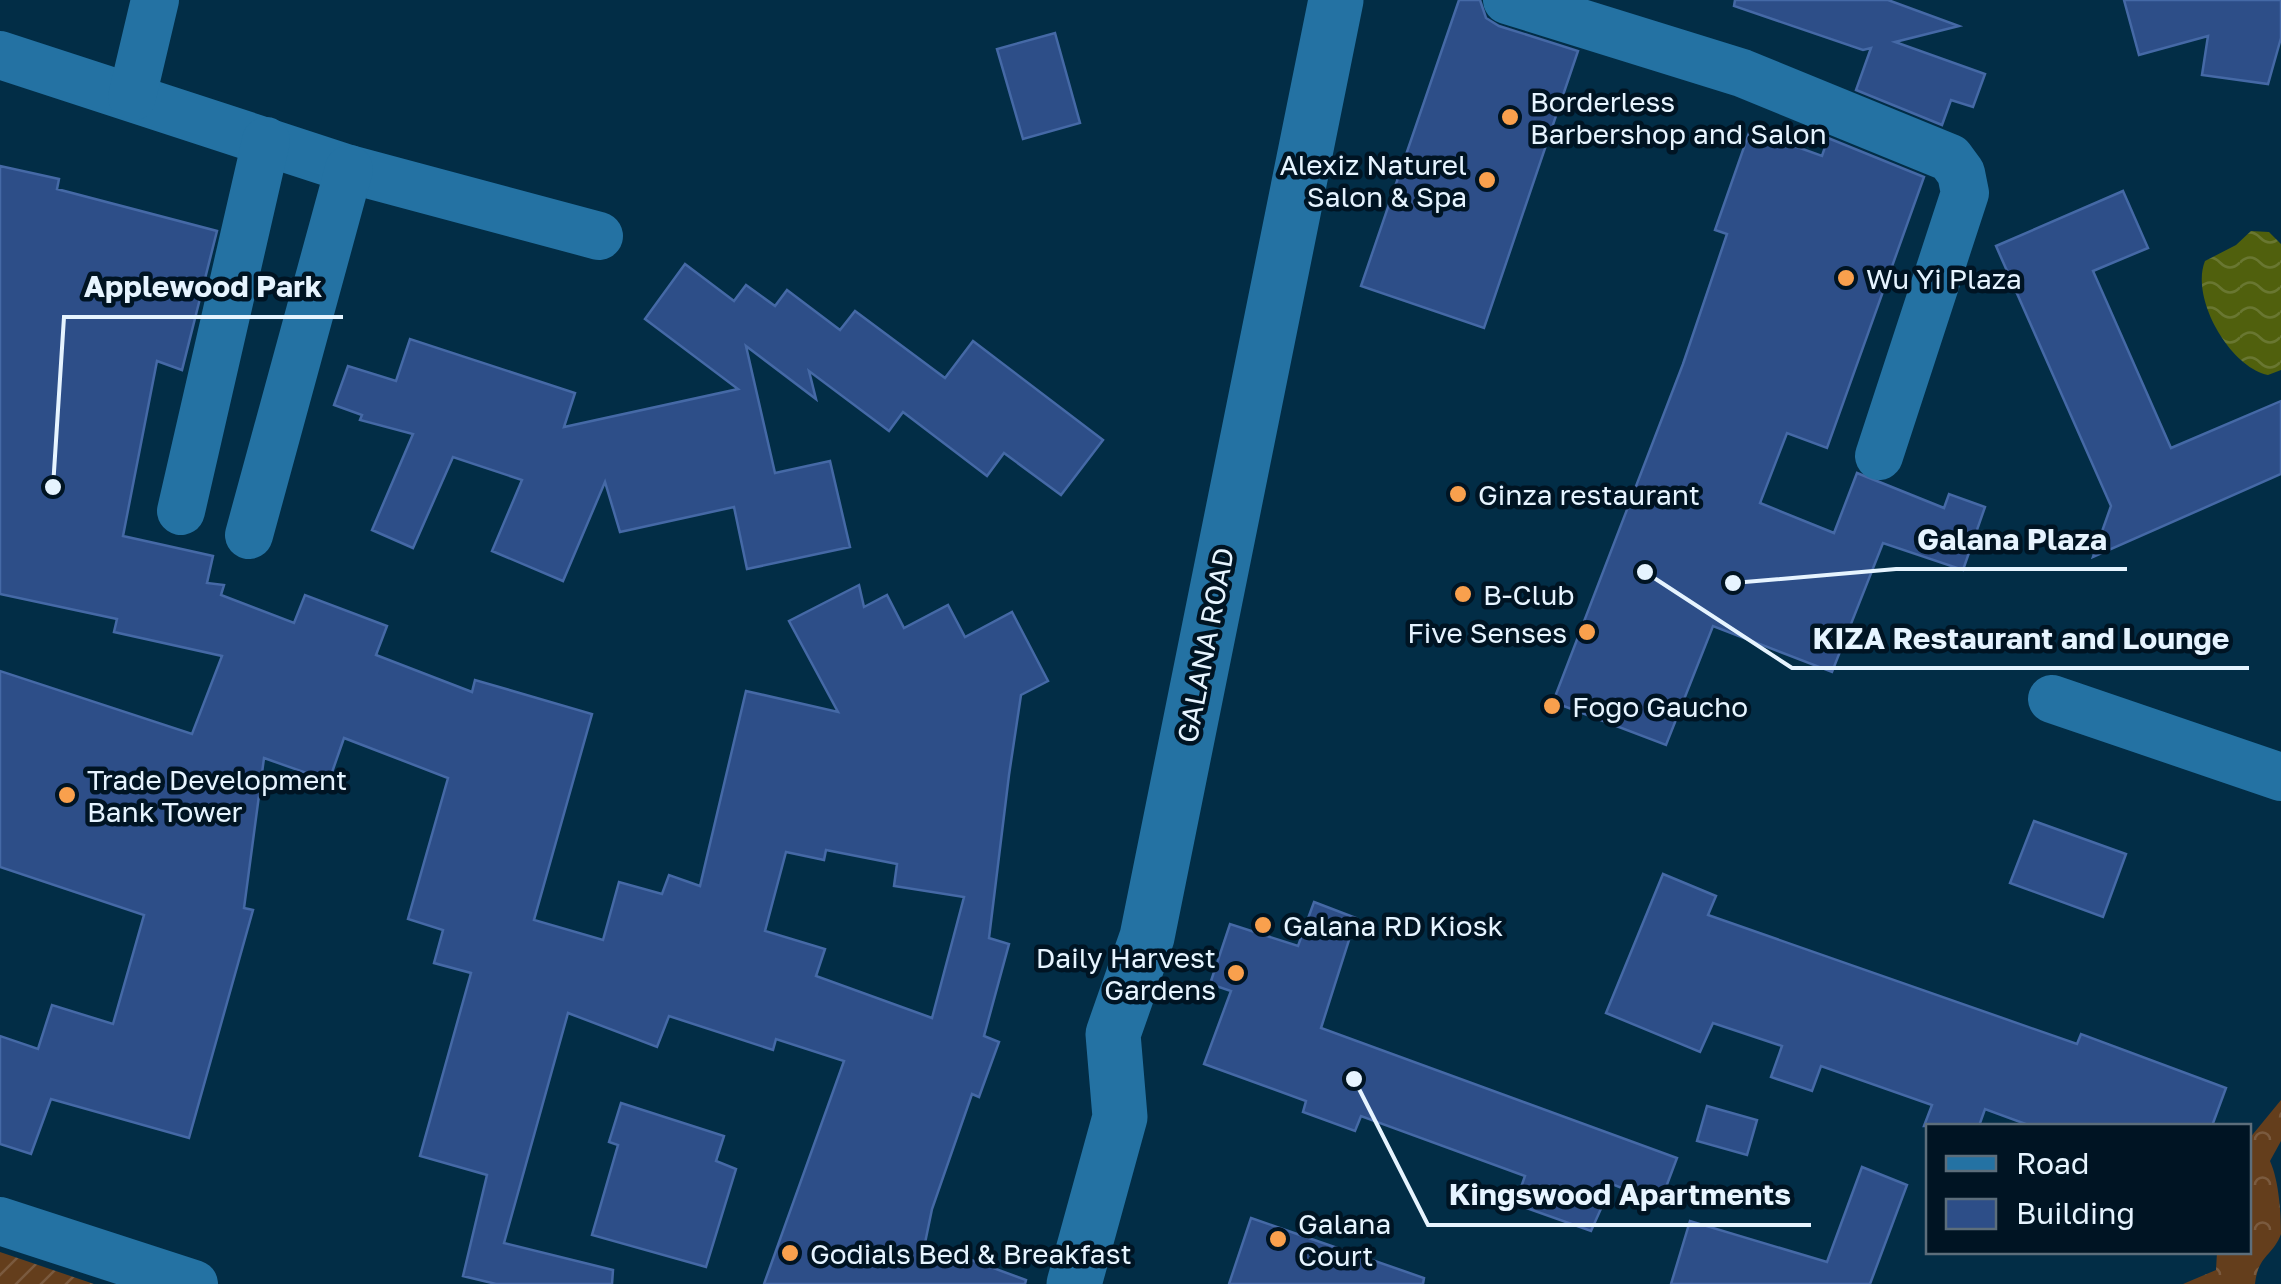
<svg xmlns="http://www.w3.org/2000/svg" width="2281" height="1284" font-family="'Golos Text',sans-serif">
<defs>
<pattern id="forest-crowns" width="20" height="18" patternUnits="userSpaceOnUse" patternTransform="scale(2.5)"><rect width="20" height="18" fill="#643e1c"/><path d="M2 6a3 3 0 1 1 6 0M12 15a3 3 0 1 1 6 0" fill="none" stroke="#7a5a3e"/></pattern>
<pattern id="garden-furrows" width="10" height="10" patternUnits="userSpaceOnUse" patternTransform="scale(2.5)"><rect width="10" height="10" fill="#643e1c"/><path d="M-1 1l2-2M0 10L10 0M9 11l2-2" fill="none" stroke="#7a5a3e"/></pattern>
<pattern id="water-waves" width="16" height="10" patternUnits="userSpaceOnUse" patternTransform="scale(2.5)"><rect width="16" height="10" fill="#50600d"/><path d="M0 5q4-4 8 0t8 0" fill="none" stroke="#697731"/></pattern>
</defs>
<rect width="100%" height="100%" fill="#022d46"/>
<path fill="url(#forest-crowns)" d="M2281,1100V1141L2270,1161C2279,1181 2281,1213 2281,1234C2273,1256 2258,1255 2255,1284H2183L2216,1270L2217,1252H2248L2249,1139Z"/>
<polygon fill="url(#garden-furrows)" points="0,1252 94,1284 0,1284"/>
<path fill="url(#water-waves)" d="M2251,231L2269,232L2281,244V370L2268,375C2230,367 2190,298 2205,261L2236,245Z"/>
<g fill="#2d4e88" stroke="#4569a6" stroke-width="2.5" fill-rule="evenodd">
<polygon points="1459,0 1480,0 1486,18 1499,26 1578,51 1484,328 1361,286"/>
<polygon points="1735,0 1888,0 1959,26 1895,42 1985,74 1973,107 1951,100 1942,125 1856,90 1871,48 1863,50 1734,6"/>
<polygon points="2124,0 2281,0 2281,38 2268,84 2202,75 2208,36 2139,55"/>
<polygon points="1055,33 1080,123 1023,139 997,49"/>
<polygon points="1750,130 1822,156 1828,138 1924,177 1827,448 1787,433 1760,503 1834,533 1857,473 1944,508 1949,494 1985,507 1963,570 1883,543 1832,672 1713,626 1666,745 1553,702 1683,364 1727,234 1715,230"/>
<path d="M0,166L59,179L57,189L217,231L182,370L157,361L123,536L213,556L207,583L224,585L221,595L294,623L305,595L387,626L376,655L472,692L475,680L592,714L534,920L603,940L619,882L662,894L669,875L700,886L746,691L838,712L789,621L859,585L864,607L887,595L904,628L948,605L965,637L1012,612L1048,681L1021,695L1009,775L989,938L1009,944L984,1036L999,1042L979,1097L972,1094L932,1209L925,1243L1026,1280L1025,1284H764L844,1061L776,1039L773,1050L669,1016L657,1047L568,1013L504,1243L613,1270L612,1284H496L463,1276L487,1175L420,1156L471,973L434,963L443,930L408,919L448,778L344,738L329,781L264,758L244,908L253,910L189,1138L51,1099L31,1154L0,1144V1036L38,1049L52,1005L113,1024L144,915L0,867V671L192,734L222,656L114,632L117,619L0,594ZM826,850L897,864L894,886L964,897L932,1018L816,976L825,949L765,931L786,852L824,860Z"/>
<polygon points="2123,191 2148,248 2093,271 2171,448 2281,401 2281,474 2093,557 2111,506 1996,246"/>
<polygon points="685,264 734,301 746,285 775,306 787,290 840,330 855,311 945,378 973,341 1103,440 1061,495 1004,453 987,476 903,412 889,431 809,371 816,399 746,346 775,473 830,461 850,547 747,569 734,507 620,532 605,482 563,581 492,551 522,480 453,457 413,548 372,530 413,434 360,420 362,415 334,405 348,366 396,381 410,339 575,393 564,427 738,389 645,319"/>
<polygon points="2034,821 2126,854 2103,917 2010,883"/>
<polygon points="1663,874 1716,896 1708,915 2077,1044 2081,1034 2226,1088 2212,1126 2031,1126 1985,1109 1979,1126 1924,1126 1932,1105 1821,1066 1812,1091 1771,1077 1782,1046 1713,1023 1700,1052 1606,1013"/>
<polygon points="1314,902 1356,918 1321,1028 1677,1158 1660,1203 1612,1184 1591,1231 1515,1204 1525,1176 1361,1116 1355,1131 1303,1112 1306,1101 1204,1064 1231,991 1210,984 1230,924 1298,946"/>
<polygon points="621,1103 724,1136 716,1161 736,1169 706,1267 592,1235 618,1145 609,1142"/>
<polygon points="1707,1106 1757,1120 1747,1155 1697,1141"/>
<polygon points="1862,1167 1907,1185 1870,1284 1671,1284 1690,1221 1827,1262"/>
<polygon points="1251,1218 1424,1278 1423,1284 1229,1284"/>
</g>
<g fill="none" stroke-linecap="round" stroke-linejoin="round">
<g stroke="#2472a3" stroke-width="48">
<polyline points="1507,0 1742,73 1950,158 1961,173 1965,193 1879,456"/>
<polyline points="0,55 349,169 599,236"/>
<polyline points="132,97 155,0"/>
<polyline points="181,511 266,141"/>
<polyline points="249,535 349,169"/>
<polyline points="2052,699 2281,777"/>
<polyline points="0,1221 194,1284"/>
</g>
<polyline stroke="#2472a3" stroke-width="55" points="1074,1284 1120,1117 1113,1034 1147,937 1336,0"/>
</g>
<g fill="#f9a04d" stroke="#001423" stroke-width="4">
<circle cx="1510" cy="117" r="10"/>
<circle cx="1487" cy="180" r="10"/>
<circle cx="1846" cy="278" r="10"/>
<circle cx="1458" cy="494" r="10"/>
<circle cx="1463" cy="594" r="10"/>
<circle cx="1587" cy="632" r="10"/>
<circle cx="1552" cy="706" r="10"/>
<circle cx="67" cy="795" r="10"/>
<circle cx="1263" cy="925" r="10"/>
<circle cx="1236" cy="973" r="10"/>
<circle cx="1278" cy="1239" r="10"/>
<circle cx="790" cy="1253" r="10"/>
</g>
<g text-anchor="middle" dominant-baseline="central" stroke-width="9" stroke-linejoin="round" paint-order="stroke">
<g font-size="28" fill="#e6f4ff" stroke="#001423" text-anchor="start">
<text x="1530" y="101">Borderless<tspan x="1530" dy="32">Barbershop and Salon</tspan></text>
<text x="1467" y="164" text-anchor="end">Alexiz Naturel<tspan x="1467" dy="32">Salon &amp; Spa</tspan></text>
<text x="1866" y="278">Wu Yi Plaza</text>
<text x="1478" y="494">Ginza restaurant</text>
<text x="1483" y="594">B-Club</text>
<text x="1567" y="632" text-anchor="end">Five Senses</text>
<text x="1572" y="706">Fogo Gaucho</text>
<text x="87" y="779">Trade Development<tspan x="87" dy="32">Bank Tower</tspan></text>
<text x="1283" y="925">Galana RD Kiosk</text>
<text x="1216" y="957" text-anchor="end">Daily Harvest<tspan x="1216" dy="32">Gardens</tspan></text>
<text x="1298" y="1223">Galana<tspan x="1298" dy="32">Court</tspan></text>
<text x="810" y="1253">Godials Bed &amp; Breakfast</text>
</g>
<g font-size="28" fill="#e6f4ff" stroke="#001423">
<text transform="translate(1205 645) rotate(-79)">GALANA ROAD</text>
</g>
</g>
<path fill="none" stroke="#e6f4ff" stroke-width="4" d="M53 487L64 317H343M1733 583L1896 569H2127M1645 572L1792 668H2249M1354 1079L1428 1225H1811"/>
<g fill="#e6f4ff" stroke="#001423" stroke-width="4">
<circle cx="53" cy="487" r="10"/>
<circle cx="1733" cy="583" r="10"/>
<circle cx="1645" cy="572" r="10"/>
<circle cx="1354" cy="1079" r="10"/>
</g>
<g font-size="30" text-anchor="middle" font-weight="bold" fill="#e6f4ff" stroke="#001423" stroke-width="9" stroke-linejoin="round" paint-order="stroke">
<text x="203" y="297">Applewood Park</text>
<text x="2012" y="550">Galana Plaza</text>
<text x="2021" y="649">KIZA Restaurant and Lounge</text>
<text x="1620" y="1205">Kingswood Apartments</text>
</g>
<rect x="1926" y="1124" width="325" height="130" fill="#001423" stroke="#5c6e7b" stroke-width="2.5"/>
<rect x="1946" y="1156" width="50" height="15" fill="#2472a3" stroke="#5c6e7b" stroke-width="2.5"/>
<text x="2016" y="1174" font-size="30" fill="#e6f4ff">Road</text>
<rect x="1946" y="1199" width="50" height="30" fill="#2d4e88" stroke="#5c6e7b" stroke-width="2.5"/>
<text x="2016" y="1224" font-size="30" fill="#e6f4ff">Building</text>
</svg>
